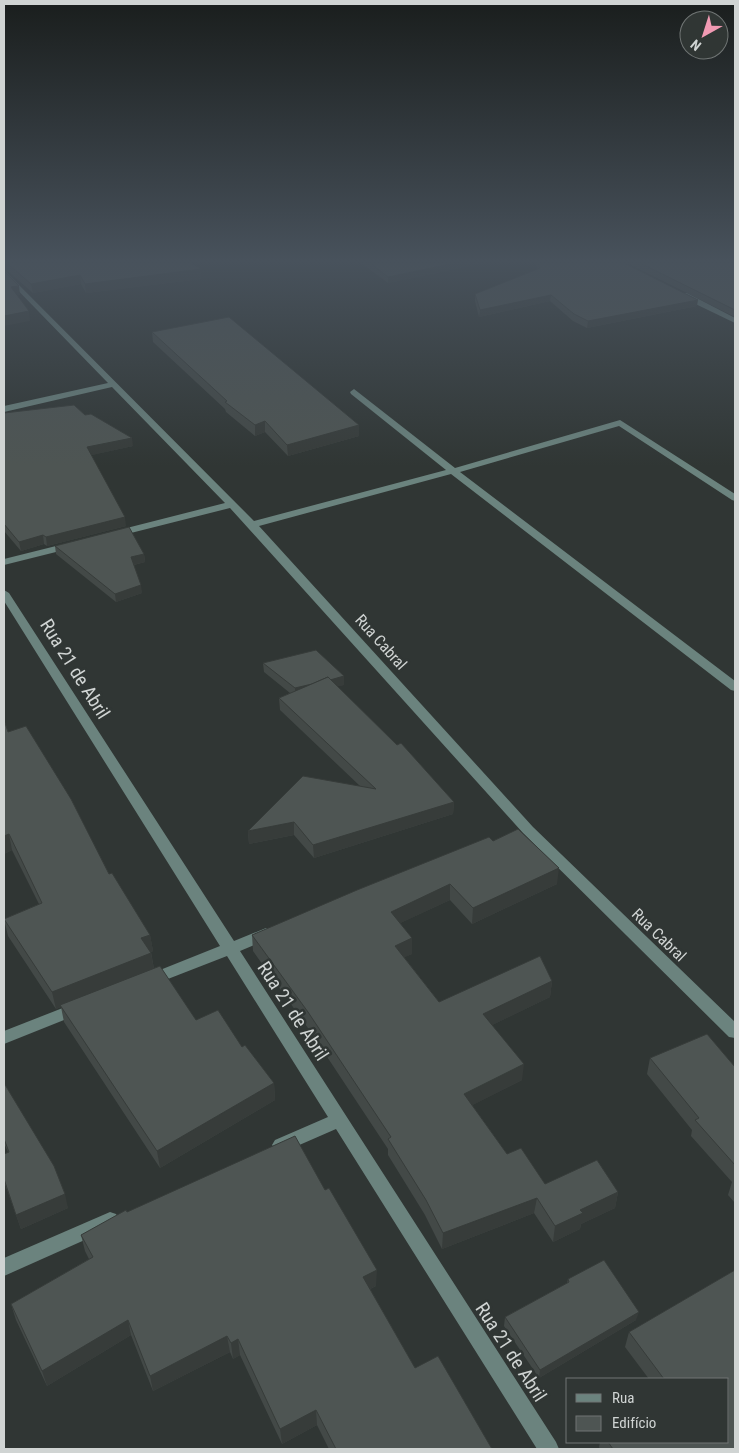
<svg xmlns="http://www.w3.org/2000/svg" width="739" height="1453" font-family="'Roboto Condensed',sans-serif">
<rect width="100%" height="100%" fill="#303634"/>
<g fill="none" stroke-linecap="round" stroke-linejoin="round">
<g fill="#6b837e" fill-rule="evenodd">
<polygon points="4,270 254,521 446,470 351,394 350,392 354,389 455,468 620,420 735,494 735,501 732,500 619,426 460,472 735,681 735,691 731,690 451,474 259,526 533,827 735,1022 735,1038 729,1037 523,833 230,508 115,537 111,536 111,532 225,503 112,387 4,412 4,406 108,383 4,276"/>
<polygon points="681,293 687,293 735,318 735,323 681,297"/>
<polygon points="72,542 77,545 76,547 4,565 4,559"/>
<polygon points="4,590 9,593 234,941 266,928 271,930 273,934 271,938 240,951 556,1442 559,1449 537,1449 336,1129 281,1153 275,1150 272,1145 275,1140 328,1117 227,956 155,984 150,986 145,984 142,980 145,976 220,946 4,601"/>
<polygon points="78,1002 84,1004 86,1008 84,1012 4,1044 4,1031"/>
<polygon points="110,1212 116,1214 119,1220 116,1226 4,1276 4,1258"/>
</g>
</g>
<g fill="#434947">
<polygon points="4,263 191,263 201,269 201,279 86,293 81,284 33,293 4,268 4,270"/>
<polygon points="361,263 484,263 388,283"/>
<polygon points="536,263 624,263 697,306 587,328 573,321 550,301 479,317 475,301 475,294 537,269"/>
<polygon points="627,263 735,263 735,317"/>
<polygon points="152,332 359,425 359,436 288,456 265,432 255,436 226,412 225,409 153,342"/>
<polygon points="4,413 85,415 133,446 91,455 126,526 47,546 44,544 21,551 4,531"/>
<polygon points="55,546 144,554 145,562 134,565 142,593 116,602 56,554"/>
<polygon points="263,663 344,685 337,686 454,802 453,814 314,858 294,835 249,844 248,831 360,786 280,710 279,698 290,693 264,672"/>
<polygon points="4,720 8,732 109,874 150,935 153,951 151,952 154,969 196,1020 242,1047 274,1083 275,1100 160,1168 64,1022 61,1007 56,1009 8,936 4,919 39,904 12,850 4,854"/>
<polygon points="493,841 557,884 472,924 450,900 400,923 412,954 404,957 439,1002 552,981 550,997 492,1025 522,1080 472,1105 507,1154 545,1184 618,1192 615,1208 581,1224 580,1229 553,1242 534,1213 442,1249 425,1215 388,1155 388,1149 308,1028 253,951 252,935"/>
<polygon points="650,1058 735,1067 735,1203 728,1195 732,1182 691,1136 692,1130 647,1074"/>
<polygon points="4,1083 68,1208 21,1229 4,1181 4,1154 8,1152 4,1143"/>
<polygon points="127,1212 376,1286 370,1289 415,1368 492,1449 329,1449 317,1425 282,1444 240,1355 233,1359 230,1352 153,1391 131,1335 47,1386 16,1320 11,1304 89,1259 85,1251 81,1235"/>
<polygon points="735,1270 735,1449 600,1449 599,1447 600,1442 728,1442 728,1379 649,1379 625,1347 629,1332"/>
<polygon points="568,1279 636,1320 539,1378 504,1326 505,1317 567,1283"/>
</g>
<g fill="#373c3a">
<polygon points="455,263 484,263 388,283 388,277"/>
<polygon points="201,269 201,279 86,293 85,284"/>
<polygon points="80,275 81,284 33,293 31,284"/>
<polygon points="19,286 20,295 12,297 11,287"/>
<polygon points="551,295 550,301 479,317 480,310"/>
<polygon points="698,300 697,306 587,328 588,321"/>
<polygon points="29,311 30,321 4,326 4,316"/>
<polygon points="265,421 265,432 255,436 255,425"/>
<polygon points="359,425 359,436 288,456 287,445"/>
<polygon points="132,438 133,446 88,456 87,447"/>
<polygon points="125,517 126,526 47,546 46,537"/>
<polygon points="43,535 44,544 21,551 19,542"/>
<polygon points="144,554 145,562 133,565 131,557"/>
<polygon points="141,585 142,593 116,602 115,594"/>
<polygon points="344,676 344,685 295,697 295,688"/>
<polygon points="454,802 453,814 314,858 313,845"/>
<polygon points="294,822 294,835 249,844 248,831"/>
<polygon points="9,834 12,850 4,854 4,836"/>
<polygon points="559,868 557,884 472,924 473,908"/>
<polygon points="450,884 450,900 390,928 391,912"/>
<polygon points="150,935 153,951 144,955 141,938"/>
<polygon points="412,938 412,954 394,962 395,946"/>
<polygon points="151,953 154,970 60,1005 61,1007 56,1009 52,992"/>
<polygon points="552,981 550,997 482,1030 483,1014"/>
<polygon points="524,1064 522,1080 463,1110 464,1094"/>
<polygon points="274,1083 275,1100 160,1168 157,1151"/>
<polygon points="618,1192 615,1208 581,1224 580,1229 553,1242 555,1226 580,1210"/>
<polygon points="65,1194 68,1208 21,1229 16,1215"/>
<polygon points="537,1198 534,1213 442,1249 443,1233"/>
<polygon points="377,1270 376,1286 363,1292 363,1277"/>
<polygon points="639,1312 636,1320 539,1378 540,1370"/>
<polygon points="128,1320 131,1335 47,1386 42,1371"/>
<polygon points="227,1336 230,1352 153,1391 150,1376"/>
<polygon points="238,1339 240,1355 233,1359 231,1343"/>
<polygon points="316,1410 317,1425 282,1444 280,1429"/>
</g>
<g fill="#4e5553" stroke="#373c3a">
<polygon points="7,263 191,263 201,269 85,284 80,275 31,284"/>
<polygon points="370,263 455,263 388,277"/>
<polygon points="538,263 624,263 698,300 588,321 574,314 551,295 480,310 475,294 540,268"/>
<polygon points="640,263 735,263 735,310"/>
<polygon points="4,271 19,286 11,287 29,311 4,316"/>
<polygon points="229,317 359,425 287,445 265,421 255,425 225,402 227,401 152,332"/>
<polygon points="74,405 85,415 91,414 132,438 87,447 125,517 46,537 43,535 19,542 4,524 4,413"/>
<polygon points="129,527 144,554 131,557 141,585 115,594 55,546"/>
<polygon points="316,650 344,676 330,680 328,677 312,684 295,688 263,663"/>
<polygon points="328,677 397,745 401,743 454,802 313,845 294,822 248,831 303,776 376,789 279,698"/>
<polygon points="4,720 8,732 26,726 71,799 109,874 112,873 150,935 141,938 151,953 52,992 4,919 42,903 9,834 4,836"/>
<polygon points="518,829 559,868 473,908 450,884 391,912 412,938 395,946 439,1002 540,956 552,981 483,1014 524,1064 464,1094 507,1154 521,1148 545,1184 597,1160 618,1192 580,1210 583,1213 555,1226 537,1198 443,1233 426,1200 388,1139 391,1137 308,1012 252,935 357,890 489,837 493,841"/>
<polygon points="160,966 196,1020 218,1010 242,1047 245,1045 274,1083 157,1151 60,1005"/>
<polygon points="707,1034 735,1067 735,1165 695,1120 699,1118 650,1058"/>
<polygon points="4,1083 54,1166 65,1194 16,1215 4,1179 4,1154 9,1152 4,1139"/>
<polygon points="295,1136 325,1190 329,1188 377,1270 363,1277 415,1368 438,1356 492,1449 336,1449 316,1410 280,1429 238,1339 231,1343 227,1336 150,1376 128,1320 42,1371 11,1304 93,1257 81,1235 126,1210 127,1212"/>
<polygon points="604,1260 639,1312 540,1370 505,1317 569,1282 568,1279"/>
<polygon points="735,1270 735,1449 613,1449 608,1442 728,1442 728,1379 664,1379 629,1332"/>
</g>
<linearGradient id="sky" x2="0" y2="1"><stop stop-color="#1a1e1d"/><stop offset="0.56" stop-color="#48525c"/><stop offset="1" stop-color="#48525c" stop-opacity="0"/></linearGradient>
<rect width="739" height="466" fill="url(#sky)"/>
<g text-anchor="middle" dominant-baseline="central" stroke-width="5" stroke-linejoin="round" paint-order="stroke">
<g font-size="16" fill="#d0d4d3" stroke="#303634">
<text transform="translate(381 642) rotate(48)">Rua Cabral</text>
<text transform="translate(659 935) rotate(44)">Rua Cabral</text>
</g>
<g font-size="19" fill="#d0d4d3" stroke="#303634">
<text transform="translate(75 669) rotate(58)">Rua 21 de Abril</text>
<text transform="translate(293 1011) rotate(57)">Rua 21 de Abril</text>
<text transform="translate(511 1352) rotate(57)">Rua 21 de Abril</text>
</g>
</g>
<rect width="739" height="1453" fill="none" stroke="#d0d4d3" stroke-width="10"/>
<rect x="566" y="1378" width="162" height="65" fill="#303634" stroke="#707574"/>
<rect x="576" y="1394" width="25" height="8" fill="#6b837e" stroke="#707574"/>
<text x="612" y="1403" font-size="15" fill="#d0d4d3">Rua</text>
<rect x="576" y="1416" width="25" height="15" fill="#4e5553" stroke="#707574"/>
<text x="612" y="1428" font-size="15" fill="#d0d4d3">Edifício</text>
<g transform="translate(704 35) rotate(219)"><circle r="24" fill="#303634" stroke="#707574"/>
<path d="M0-4L9 19L0 12L-9 19Z" fill="#f19ab3"/>
<text y="-8" font-size="14" font-weight="bold" text-anchor="middle" fill="#d0d4d3">N</text>
</g>
</svg>
